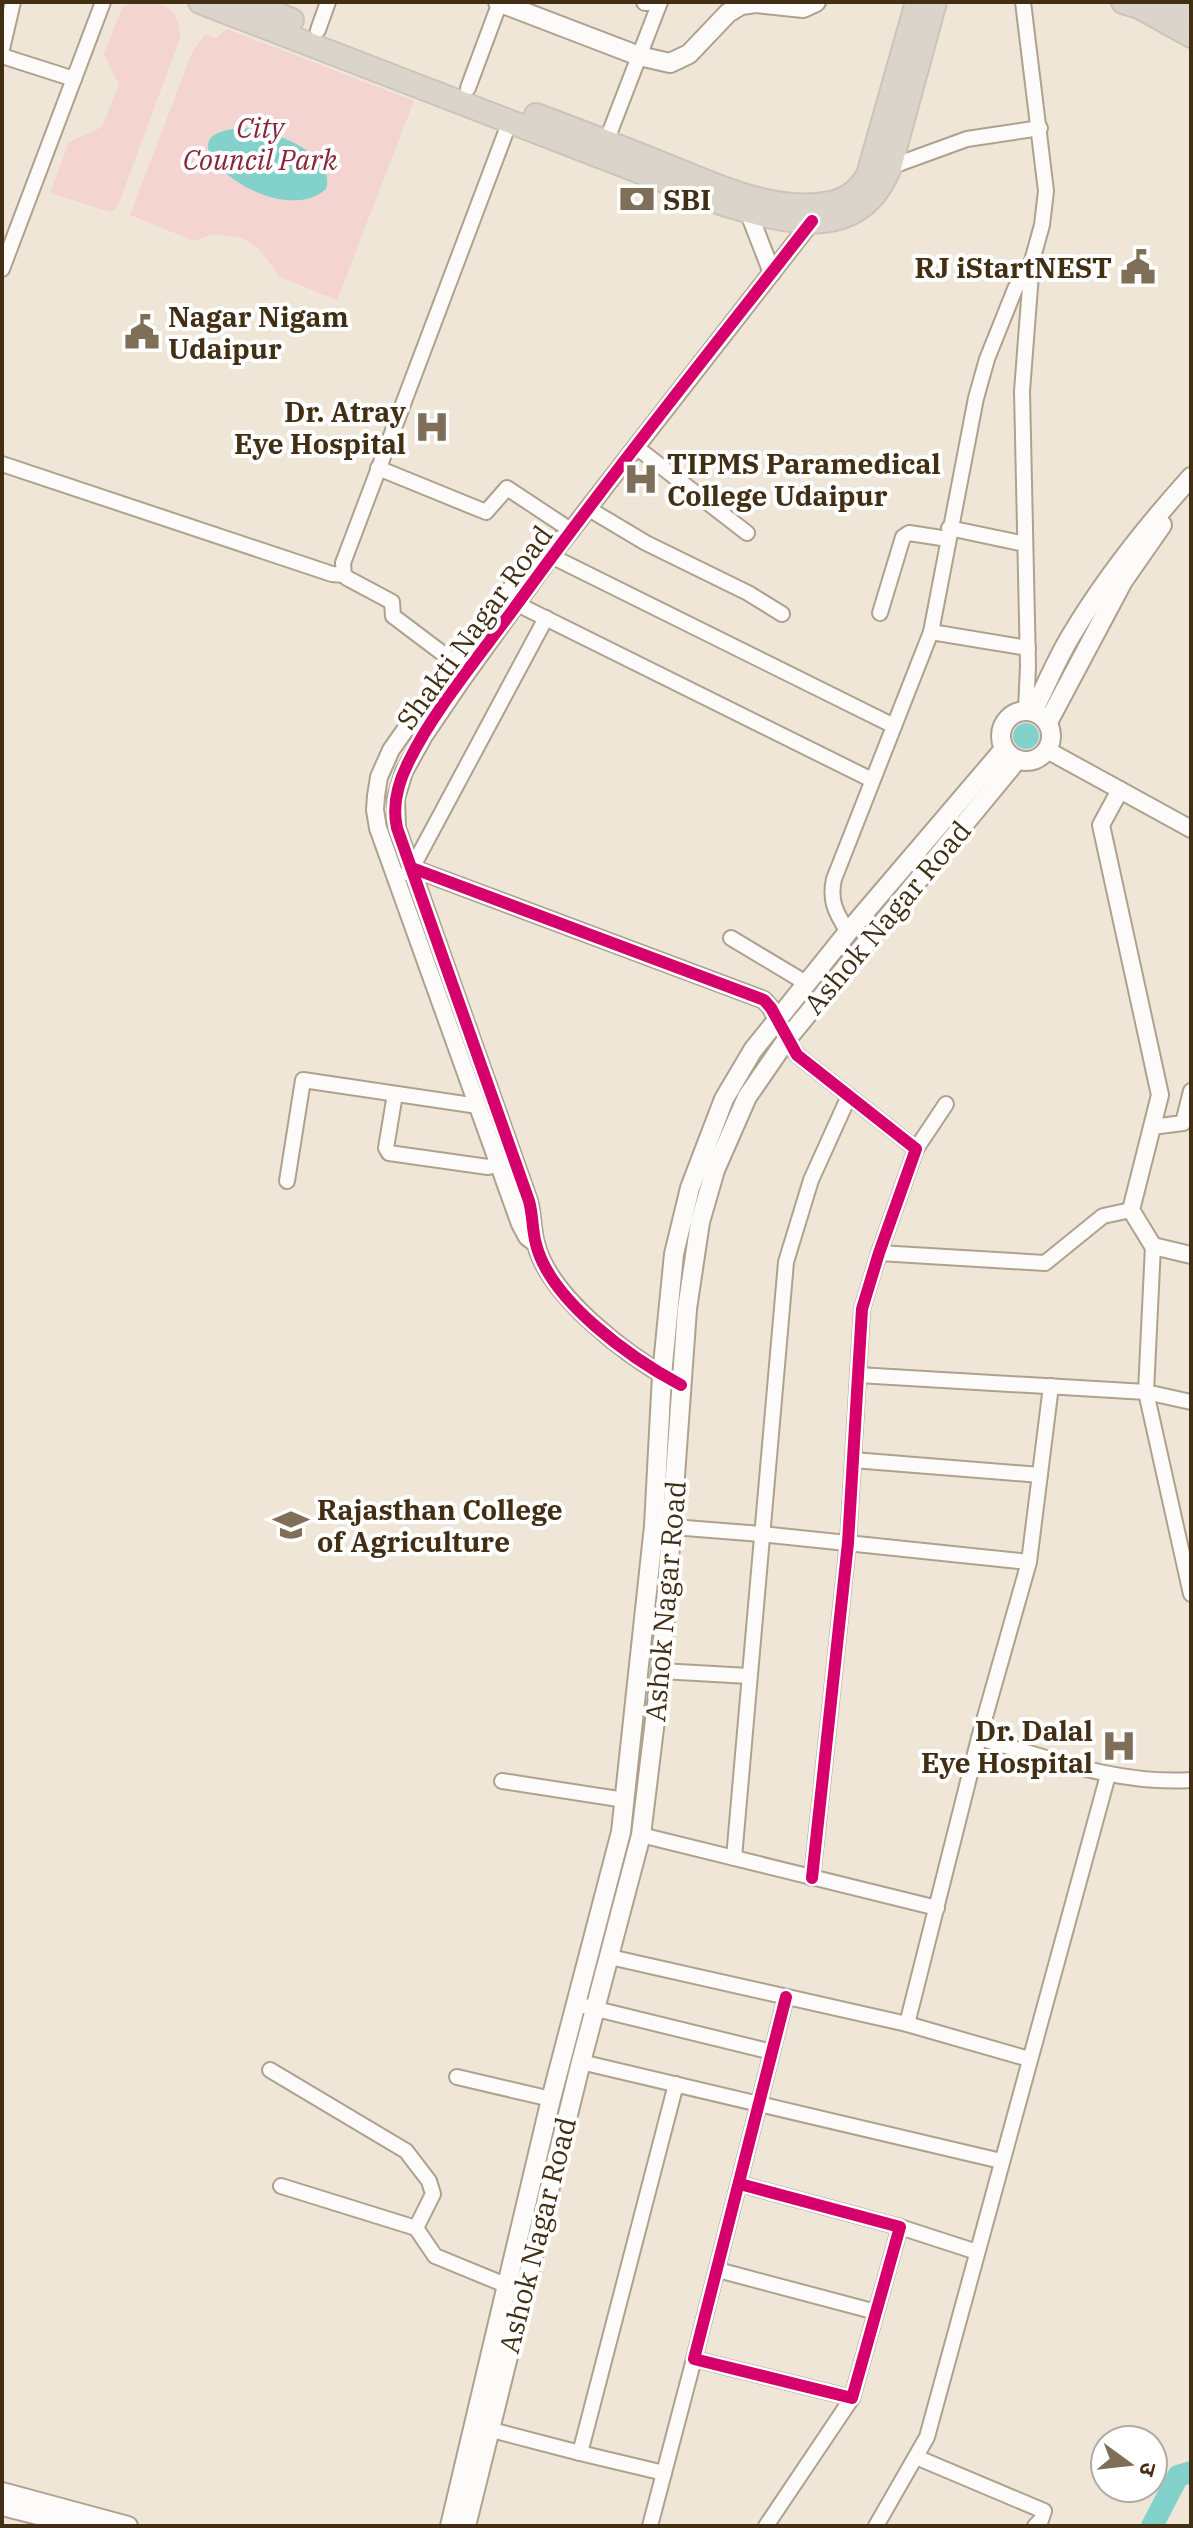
<svg xmlns="http://www.w3.org/2000/svg" width="1193" height="2528" font-family="'IBM Plex Serif','Noto Sans Devanagari',serif">
<rect width="100%" height="100%" fill="#f0e6d8"/>
<g fill="#f3d4d0">
<path d="M132,2C161,2 179,4 180,38L118,206L111,212L50,193L69,142L102,127L119,85L104,54L122,8Z"/>
<polygon points="227,29 414,101 337,300 280,277 258,248 243,238 213,234 194,241 130,215 193,50 205,35 216,38"/>
</g>
<g fill="#83d1cb">
<path d="M250,128C275,132 337,154 326,189C282,229 175,152 218,133C228,128 239,129 250,128Z"/>
<circle cx="1026" cy="736" r="13"/>
</g>
<g fill="none" stroke-linecap="round" stroke-linejoin="round">
<polyline stroke="#83d1cb" stroke-width="22" points="1152,2526 1178,2476 1191,2472"/>
<g stroke="#afa18e" stroke-width="18">
<g id="minor">
<polyline points="1023,2 1046,191 1042,225 1032,261 1022,391 1028,666 1026,710"/>
<polyline points="318,30 328,2"/>
<polyline points="2,49 13,2"/>
<polyline points="2,56 74,79"/>
<polyline points="468,88 500,2"/>
<polyline points="606,142 660,2"/>
<polyline points="890,167 967,139 1040,128"/>
<polyline points="2,269 103,2"/>
<polyline points="636,447 747,533"/>
<polyline points="2,464 332,574 344,575"/>
<polyline points="378,468 486,512 507,488 572,531"/>
<polyline points="589,509 646,543 748,593 782,614"/>
<polyline points="949,528 1025,544"/>
<polyline points="551,556 894,726"/>
<polyline points="517,604 872,780"/>
<polyline points="880,613 903,537 909,533 948,539"/>
<polyline points="931,632 1028,648"/>
<polyline points="454,662 393,616 392,602 347,578 344,575 343,563 510,121"/>
<polyline points="407,873 412,868 546,618"/>
<path d="M848,932C836,913 829,901 834,879L931,632L976,398L987,359L1015,289L1028,266"/>
<polyline points="731,938 806,983"/>
<polyline points="787,1039 797,1055 916,1149 879,1253 862,1309 848,1543 812,1878"/>
<polyline points="395,1094 386,1148 389,1153 488,1167 509,1161"/>
<polyline points="1152,1127 1183,1123 1191,1091"/>
<polyline points="916,1149 946,1104"/>
<polyline points="287,1181 303,1080 478,1106"/>
<polyline points="1153,1246 1146,1392 1191,1594"/>
<polyline points="879,1253 1045,1263 1103,1216 1131,1210"/>
<polyline points="858,1375 1146,1392 1191,1402"/>
<polyline points="853,1460 1040,1475"/>
<path d="M673,1527L761,1534L1029,1562L979,1738C1049,1758 1118,1785 1191,1780"/>
<polyline points="1029,1562 1051,1386"/>
<polyline points="661,1671 749,1676"/>
<polyline points="502,1781 625,1800"/>
<polyline points="641,1835 937,1908"/>
<polyline points="734,1858 786,1262 811,1180 849,1096"/>
<polyline points="610,1957 907,2024 1029,2059"/>
<polyline points="576,2004 772,2052"/>
<polyline points="907,2024 979,1738"/>
<polyline points="581,2062 1001,2161"/>
<polyline points="270,2070 406,2151 429,2181 433,2194 416,2228"/>
<polyline points="457,2077 551,2099"/>
<polyline points="740,2184 900,2227 852,2398 694,2359 786,1997"/>
<polyline points="281,2186 416,2228 435,2256 508,2286"/>
<polyline points="900,2227 977,2252"/>
<polyline points="718,2270 876,2312"/>
<polyline points="488,2429 580,2453 676,2084"/>
<polyline points="580,2453 664,2473"/>
<polyline points="916,2457 1044,2511 1041,2520 1035,2526"/>
<polyline points="650,2526 694,2359"/>
<polyline points="766,2526 852,2398"/>
<polyline points="876,2526 927,2437 1108,1775"/>
</g>
</g>
<g stroke="#afa18e" stroke-width="20">
<g id="tertiary">
<polyline points="645,2 657,2"/>
<polyline points="748,211 772,273"/>
<polyline points="1047,750 1191,829"/>
<polyline points="1120,790 1101,825 1160,1095 1131,1210 1153,1246 1191,1255"/>
<polyline points="412,868 764,1000 771,1008 782,1030"/>
<polyline points="536,1244 527,1237 520,1224 378,828 375,810 376,796 379,777 391,750 443,676 537,555 547,545 563,538"/>
<path d="M672,1380C626,1355 549,1296 536,1244C532,1230 533,1215 529,1201L397,828L396,798L404,772L424,736L462,680L551,556L812,221"/>
</g>
</g>
<g stroke="#afa18e" stroke-width="22">
<g id="secondary">
<polyline points="498,2 639,56 670,63 689,54 728,13 741,5 756,3 803,8 816,2"/>
<circle cx="1026" cy="736" r="25"/>
<path d="M1033,711C1046,686 1057,658 1072,634C1106,577 1147,526 1191,477"/>
<polyline points="1048,722 1123,581 1162,525"/>
<polyline points="2,2492 128,2526"/>
<polyline points="2,2506 82,2526"/>
<polyline points="450,2526 551,2099 621,1832 654,1526 662,1375 674,1254 690,1188 724,1099 753,1050 848,932 1004,749"/>
<polyline points="466,2526 581,2062 641,1835 661,1671 687,1309 700,1222 715,1170 747,1097 787,1039 1017,760"/>
</g>
</g>
<g stroke="#ccc4b9" stroke-width="26">
<g id="trunk">
<path d="M200,2L726,205C789,223 860,243 890,167L935,2"/>
<polyline points="246,2 292,20"/>
<polyline points="1123,2 1139,7 1191,36"/>
<polyline points="1162,2 1191,15"/>
<path d="M536,115C577,130 617,146 658,162C709,182 773,215 830,203C847,200 860,189 868,175L917,2"/>
</g>
</g>
<use href="#minor" stroke="#fdfbf9" stroke-width="14"/>
<use href="#tertiary" stroke="#fdfbf9" stroke-width="16"/>
<use href="#secondary" stroke="#fdfbf9" stroke-width="18"/>
<use href="#trunk" stroke="#dbd4ca" stroke-width="22"/>
<g stroke="#fff" stroke-width="17">
<g id="cycleway">
<polyline points="412,868 764,1000 771,1008 797,1055 916,1149 879,1253 862,1309 848,1543 812,1878"/>
<path d="M681,1385C632,1359 550,1301 536,1244C532,1230 533,1215 529,1201L397,828C392,806 398,783 408,763C433,711 480,655 515,607C610,476 712,349 812,221"/>
<polyline points="740,2184 900,2227 852,2398 694,2359 786,1997"/>
</g>
</g>
<use href="#cycleway" stroke="#d6006c" stroke-width="12"/>
</g>
<defs>
<g id="bank-bare" transform="scale(2.76)"><path d="M-6-4H6V4H-6ZM0-2.3a2.3 2.3 0 1 0 0 4.6a2.3 2.3 0 1 0 0-4.6Z" fill="#7f6e58" stroke="#fff" stroke-width="2.5" paint-order="stroke"/></g>
<g id="civic-bare" transform="scale(2.76)"><path d="M-.6-6.5H3V-4.5H.6V-3L4-1V1h2V6H-6V1h2V-1L-.6-3ZM-1.2 2.5V6h2.4V2.5Z" fill="#7f6e58" stroke="#fff" stroke-width="2.5" paint-order="stroke"/></g>
<g id="hospital-bare" transform="scale(2.76)"><path d="M-5-5h3v3.5h4V-5h3V5h-3V1.5h-4V5h-3Z" fill="#7f6e58" stroke="#fff" stroke-width="2.5" paint-order="stroke"/></g>
<g id="university-bare" transform="scale(2.76)"><path d="M0-5L7-2L0 1L-7-2ZM-4 1L0 2.5L4 1V4Q0 6-4 4Z" fill="#7f6e58" stroke="#fff" stroke-width="2.5" paint-order="stroke"/></g>
</defs>
<g fill-rule="evenodd">
<use href="#bank-bare" x="637" y="199"/>
<use href="#civic-bare" x="1138" y="267"/>
<use href="#civic-bare" x="142" y="332"/>
<use href="#hospital-bare" x="432" y="427"/>
<use href="#hospital-bare" x="641" y="479"/>
<use href="#university-bare" x="291" y="1525"/>
<use href="#hospital-bare" x="1119" y="1746"/>
</g>
<g text-anchor="middle" dominant-baseline="central" stroke-width="8" stroke-linejoin="round" paint-order="stroke">
<g font-size="28" font-style="italic" fill="#882538" stroke="#fff">
<text x="260" y="127">City<tspan x="260" dy="32">Council Park</tspan></text>
</g>
<g font-size="28" font-weight="bold" fill="#422e13" stroke="#fff" text-anchor="start">
<text x="663" y="199">SBI</text>
<text x="1112" y="267" text-anchor="end">RJ iStartNEST</text>
<text x="168" y="316">Nagar Nigam<tspan x="168" dy="32">Udaipur</tspan></text>
<text x="406" y="411" text-anchor="end">Dr. Atray<tspan x="406" dy="32">Eye Hospital</tspan></text>
<text x="667" y="463">TIPMS Paramedical<tspan x="667" dy="32">College Udaipur</tspan></text>
<text x="317" y="1509">Rajasthan College<tspan x="317" dy="32">of Agriculture</tspan></text>
<text x="1093" y="1730" text-anchor="end">Dr. Dalal<tspan x="1093" dy="32">Eye Hospital</tspan></text>
</g>
<g font-size="28" fill="#422e13" stroke="#fff">
<text transform="translate(474 627) rotate(-54)">Shakti Nagar Road</text>
<text transform="translate(887 917) rotate(-50)">Ashok Nagar Road</text>
<text transform="translate(665 1601) rotate(-85)">Ashok Nagar Road</text>
<text transform="translate(537 2235) rotate(-76)">Ashok Nagar Road</text>
</g>
</g>
<rect width="1193" height="2528" fill="none" stroke="#422e13" stroke-width="8"/>
<g transform="translate(1129 2464) rotate(105)"><circle r="38" fill="#ffffff" stroke="#b3aba1" stroke-width="2"/>
<path d="M0-6L14 30L0 20L-14 30Z" fill="#7f6e58"/>
<text y="-12" font-size="22" font-weight="bold" text-anchor="middle" fill="#422e13">उ</text>
</g>
</svg>
